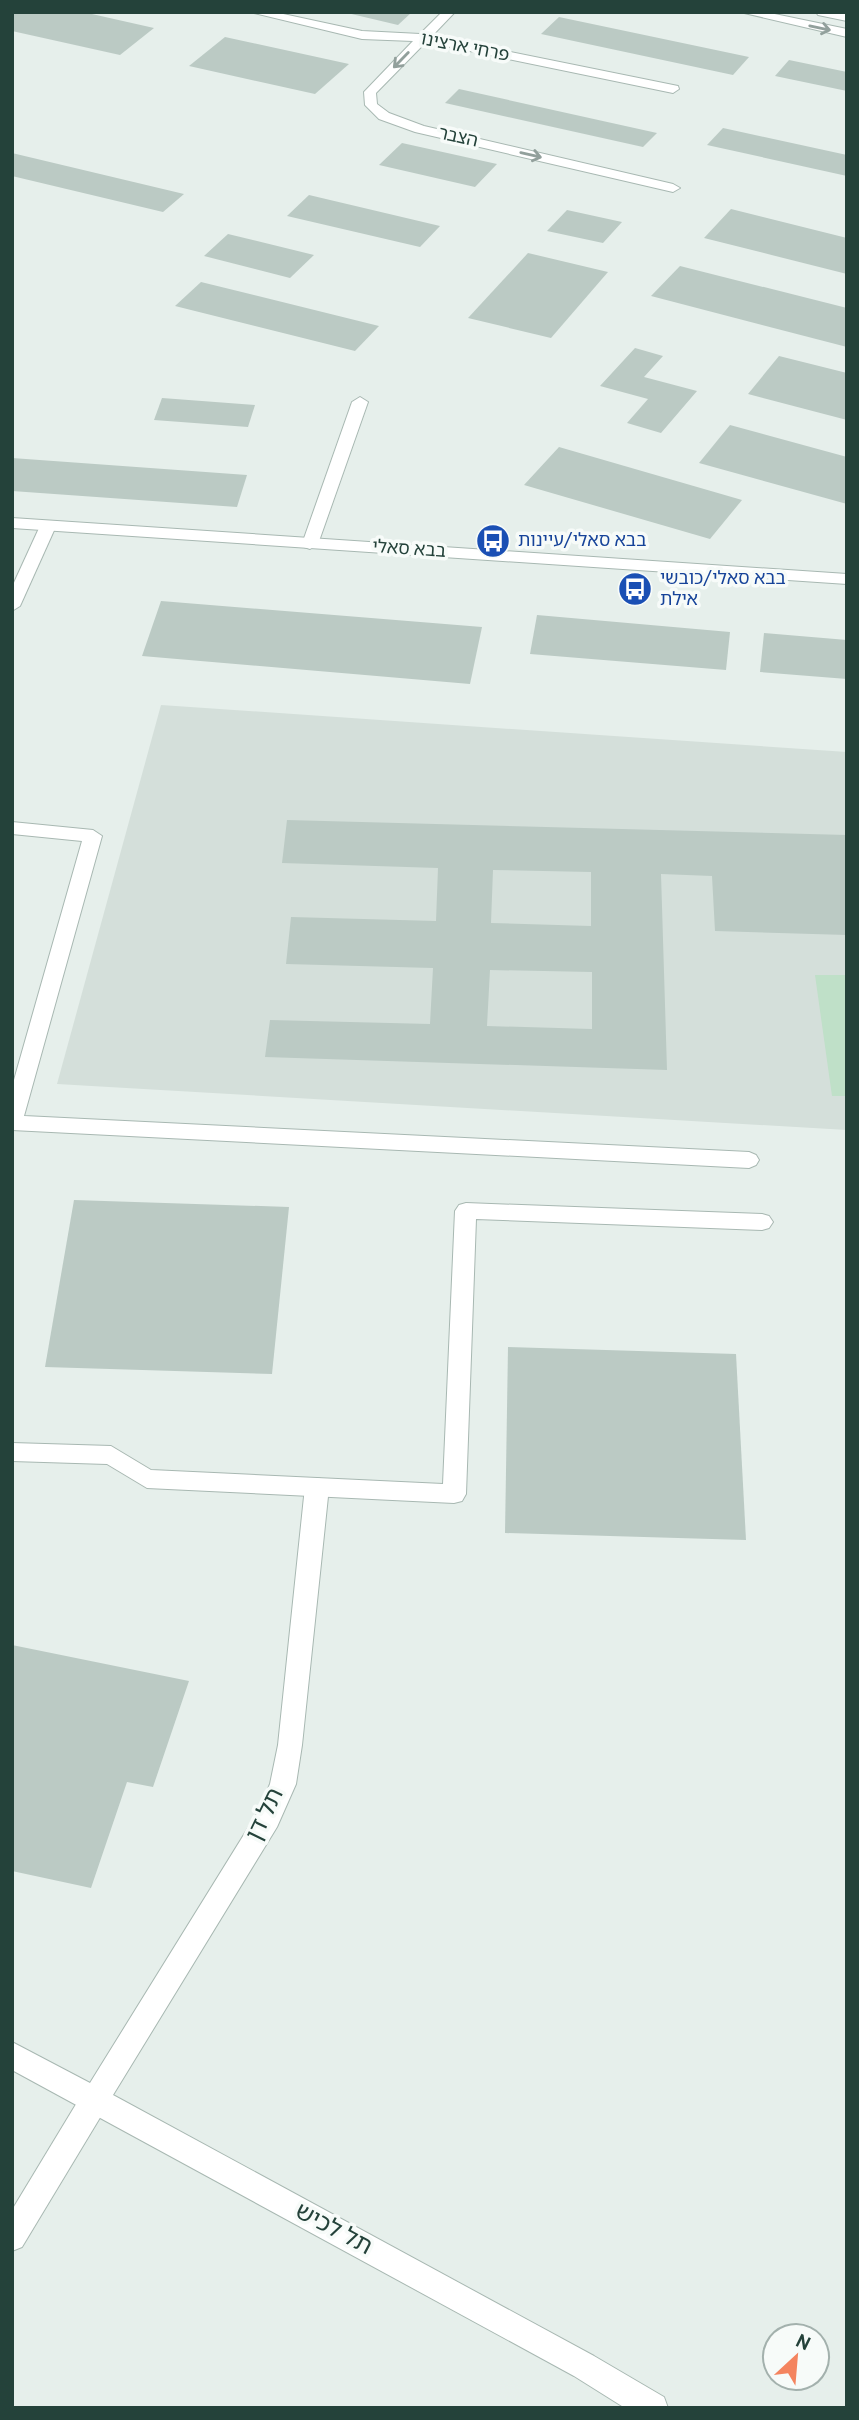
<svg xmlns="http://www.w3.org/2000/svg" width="859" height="2420" font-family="Overpass,'Noto Sans Hebrew',sans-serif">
<rect width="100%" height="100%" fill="#e6efeb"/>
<polygon fill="#d4dfda" points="161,705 847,752 847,1130 57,1084"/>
<polygon fill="#bfe0c8" points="815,975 847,975 847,1096 832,1096"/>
<g fill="#bbcac4" fill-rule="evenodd">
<polygon points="12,12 83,12 154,28 120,55 12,31"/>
<polygon points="343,12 412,12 398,25"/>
<polygon points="559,17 749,57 733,75 541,34"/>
<polygon points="225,37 349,64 315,94 189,66"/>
<polygon points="789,60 847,72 847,91 775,76"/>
<polygon points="459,89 657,133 643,147 445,103"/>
<polygon points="723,128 847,155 847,176 707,145"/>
<polygon points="402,143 497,164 475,187 379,165"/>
<polygon points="12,153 184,194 163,212 12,176"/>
<polygon points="309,195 440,226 420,247 287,216"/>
<polygon points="731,209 847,238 847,274 704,238"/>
<polygon points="567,210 622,222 603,243 547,231"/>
<polygon points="228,234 314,255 290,278 204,256"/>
<polygon points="528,253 608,272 551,338 468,318"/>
<polygon points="680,266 847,308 847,347 651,296"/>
<polygon points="201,282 379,326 355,351 175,306"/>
<polygon points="635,348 663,356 644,377 697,391 661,433 627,423 648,399 600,386"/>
<polygon points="779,356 847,373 847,420 748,394"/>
<polygon points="162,398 255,405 248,427 154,420"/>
<polygon points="730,425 847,457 847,504 699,463"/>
<polygon points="559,447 742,500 710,539 524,485"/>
<polygon points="12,458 247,475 237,507 12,491"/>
<polygon points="161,601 482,627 470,684 142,656"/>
<polygon points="537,615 730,632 726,670 530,654"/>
<polygon points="764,633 847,640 847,679 760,672"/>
<path d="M287,820L847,835V935L715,931L712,876L661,874L667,1070L265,1057L270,1020L430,1024L433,968L286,964L291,917L436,921L438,868L282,863ZM493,870L591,872V926L491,923ZM490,970L592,972V1029L487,1026Z"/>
<polygon points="74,1200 289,1207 272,1374 45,1367"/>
<polygon points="508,1347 736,1354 746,1540 505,1533"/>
<polygon points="12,1645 189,1681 153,1787 127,1782 91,1888 12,1871"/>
</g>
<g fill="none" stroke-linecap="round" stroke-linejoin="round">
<g stroke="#a8b8b2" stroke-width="2">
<g id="service">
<polygon points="12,822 93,830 102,836 24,1116 749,1152 756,1155 759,1160 756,1165 749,1168 12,1130 12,1087 82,841 12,834"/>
<polygon points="466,1203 762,1214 769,1216 773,1222 769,1228 762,1230 476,1219 466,1494 462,1501 454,1503 147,1488 107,1464 12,1461 12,1443 111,1446 151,1470 443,1484 455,1211 459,1205"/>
<polygon points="94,2088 104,2091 108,2101 104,2111 22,2247 12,2251 12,2210 84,2091"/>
</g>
</g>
<g stroke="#a8b8b2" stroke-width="2">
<g id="minor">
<polygon points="250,12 274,12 362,31 420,34 442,12 455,12 432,36 678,86 679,89 673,93 426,42 376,93 377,104 389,113 424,126 673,184 680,188 673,192 415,132 379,119 365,105 364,92 413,41 362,39"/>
<polygon points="360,397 368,402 318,544 310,549 304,547 302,544 352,402"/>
<polygon points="48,521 56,526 20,606 12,611 12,587 40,526"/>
<polygon points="317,1478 325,1480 329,1487 302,1745 296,1784 277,1827 113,2095 594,2356 664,2397 668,2408 625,2408 574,2376 12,2070 12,2042 90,2083 258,1812 270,1784 278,1745 305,1487 309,1480"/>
</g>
</g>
<g stroke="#a8b8b2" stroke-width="2">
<g id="tertiary">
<polygon points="740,12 765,12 847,29 847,37"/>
<polygon points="816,12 847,13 847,21 818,15"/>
<polygon points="12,518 847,574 847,584 12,528"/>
</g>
</g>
<use href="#service" fill="#fff" fill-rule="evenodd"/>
<use href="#minor" fill="#fff" fill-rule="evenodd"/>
<use href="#tertiary" fill="#fff" fill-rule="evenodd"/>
</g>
<defs><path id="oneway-shaft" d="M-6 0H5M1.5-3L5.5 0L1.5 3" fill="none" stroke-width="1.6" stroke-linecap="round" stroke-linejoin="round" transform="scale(1.75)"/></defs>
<g stroke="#92a09c">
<use href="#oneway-shaft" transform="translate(820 28) rotate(12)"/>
<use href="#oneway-shaft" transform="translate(401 60) rotate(134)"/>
<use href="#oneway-shaft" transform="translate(531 155) rotate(13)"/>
</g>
<defs>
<g id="bus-disc" transform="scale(1.75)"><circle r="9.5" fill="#1a4fb4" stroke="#f7fbf9"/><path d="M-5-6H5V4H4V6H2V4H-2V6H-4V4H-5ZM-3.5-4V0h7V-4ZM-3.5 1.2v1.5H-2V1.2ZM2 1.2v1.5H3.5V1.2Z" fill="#fff"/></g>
</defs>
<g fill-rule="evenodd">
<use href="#bus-disc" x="493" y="541"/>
<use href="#bus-disc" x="635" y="589"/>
</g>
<g text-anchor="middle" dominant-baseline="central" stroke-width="7" stroke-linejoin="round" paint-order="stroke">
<g font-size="18" fill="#24423a" stroke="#f7fbf9">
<text transform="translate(465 48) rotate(11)">פרחי ארצינו</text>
<text transform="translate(458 138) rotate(13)">הצבר</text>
<text transform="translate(409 550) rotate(4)">בבא סאלי</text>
</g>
<g font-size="18" fill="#164399" stroke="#f7fbf9" text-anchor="start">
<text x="518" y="541">בבא סאלי/עיינות</text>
<text x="660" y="579">בבא סאלי/כובשי<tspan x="660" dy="21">אילת</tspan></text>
</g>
<g font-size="24" fill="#24423a" stroke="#f7fbf9">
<text transform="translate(266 1815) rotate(-64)">תל דן</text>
<text transform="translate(333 2230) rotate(28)">תל לכיש</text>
</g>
</g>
<rect width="859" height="2420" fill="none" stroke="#24423a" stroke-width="28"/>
<g transform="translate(796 2357) rotate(26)"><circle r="33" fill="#f7fbf9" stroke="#a3b1ad" stroke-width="2"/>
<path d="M0-5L12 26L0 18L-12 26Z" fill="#f4845f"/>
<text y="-10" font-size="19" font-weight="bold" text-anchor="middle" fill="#24423a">N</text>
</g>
</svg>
